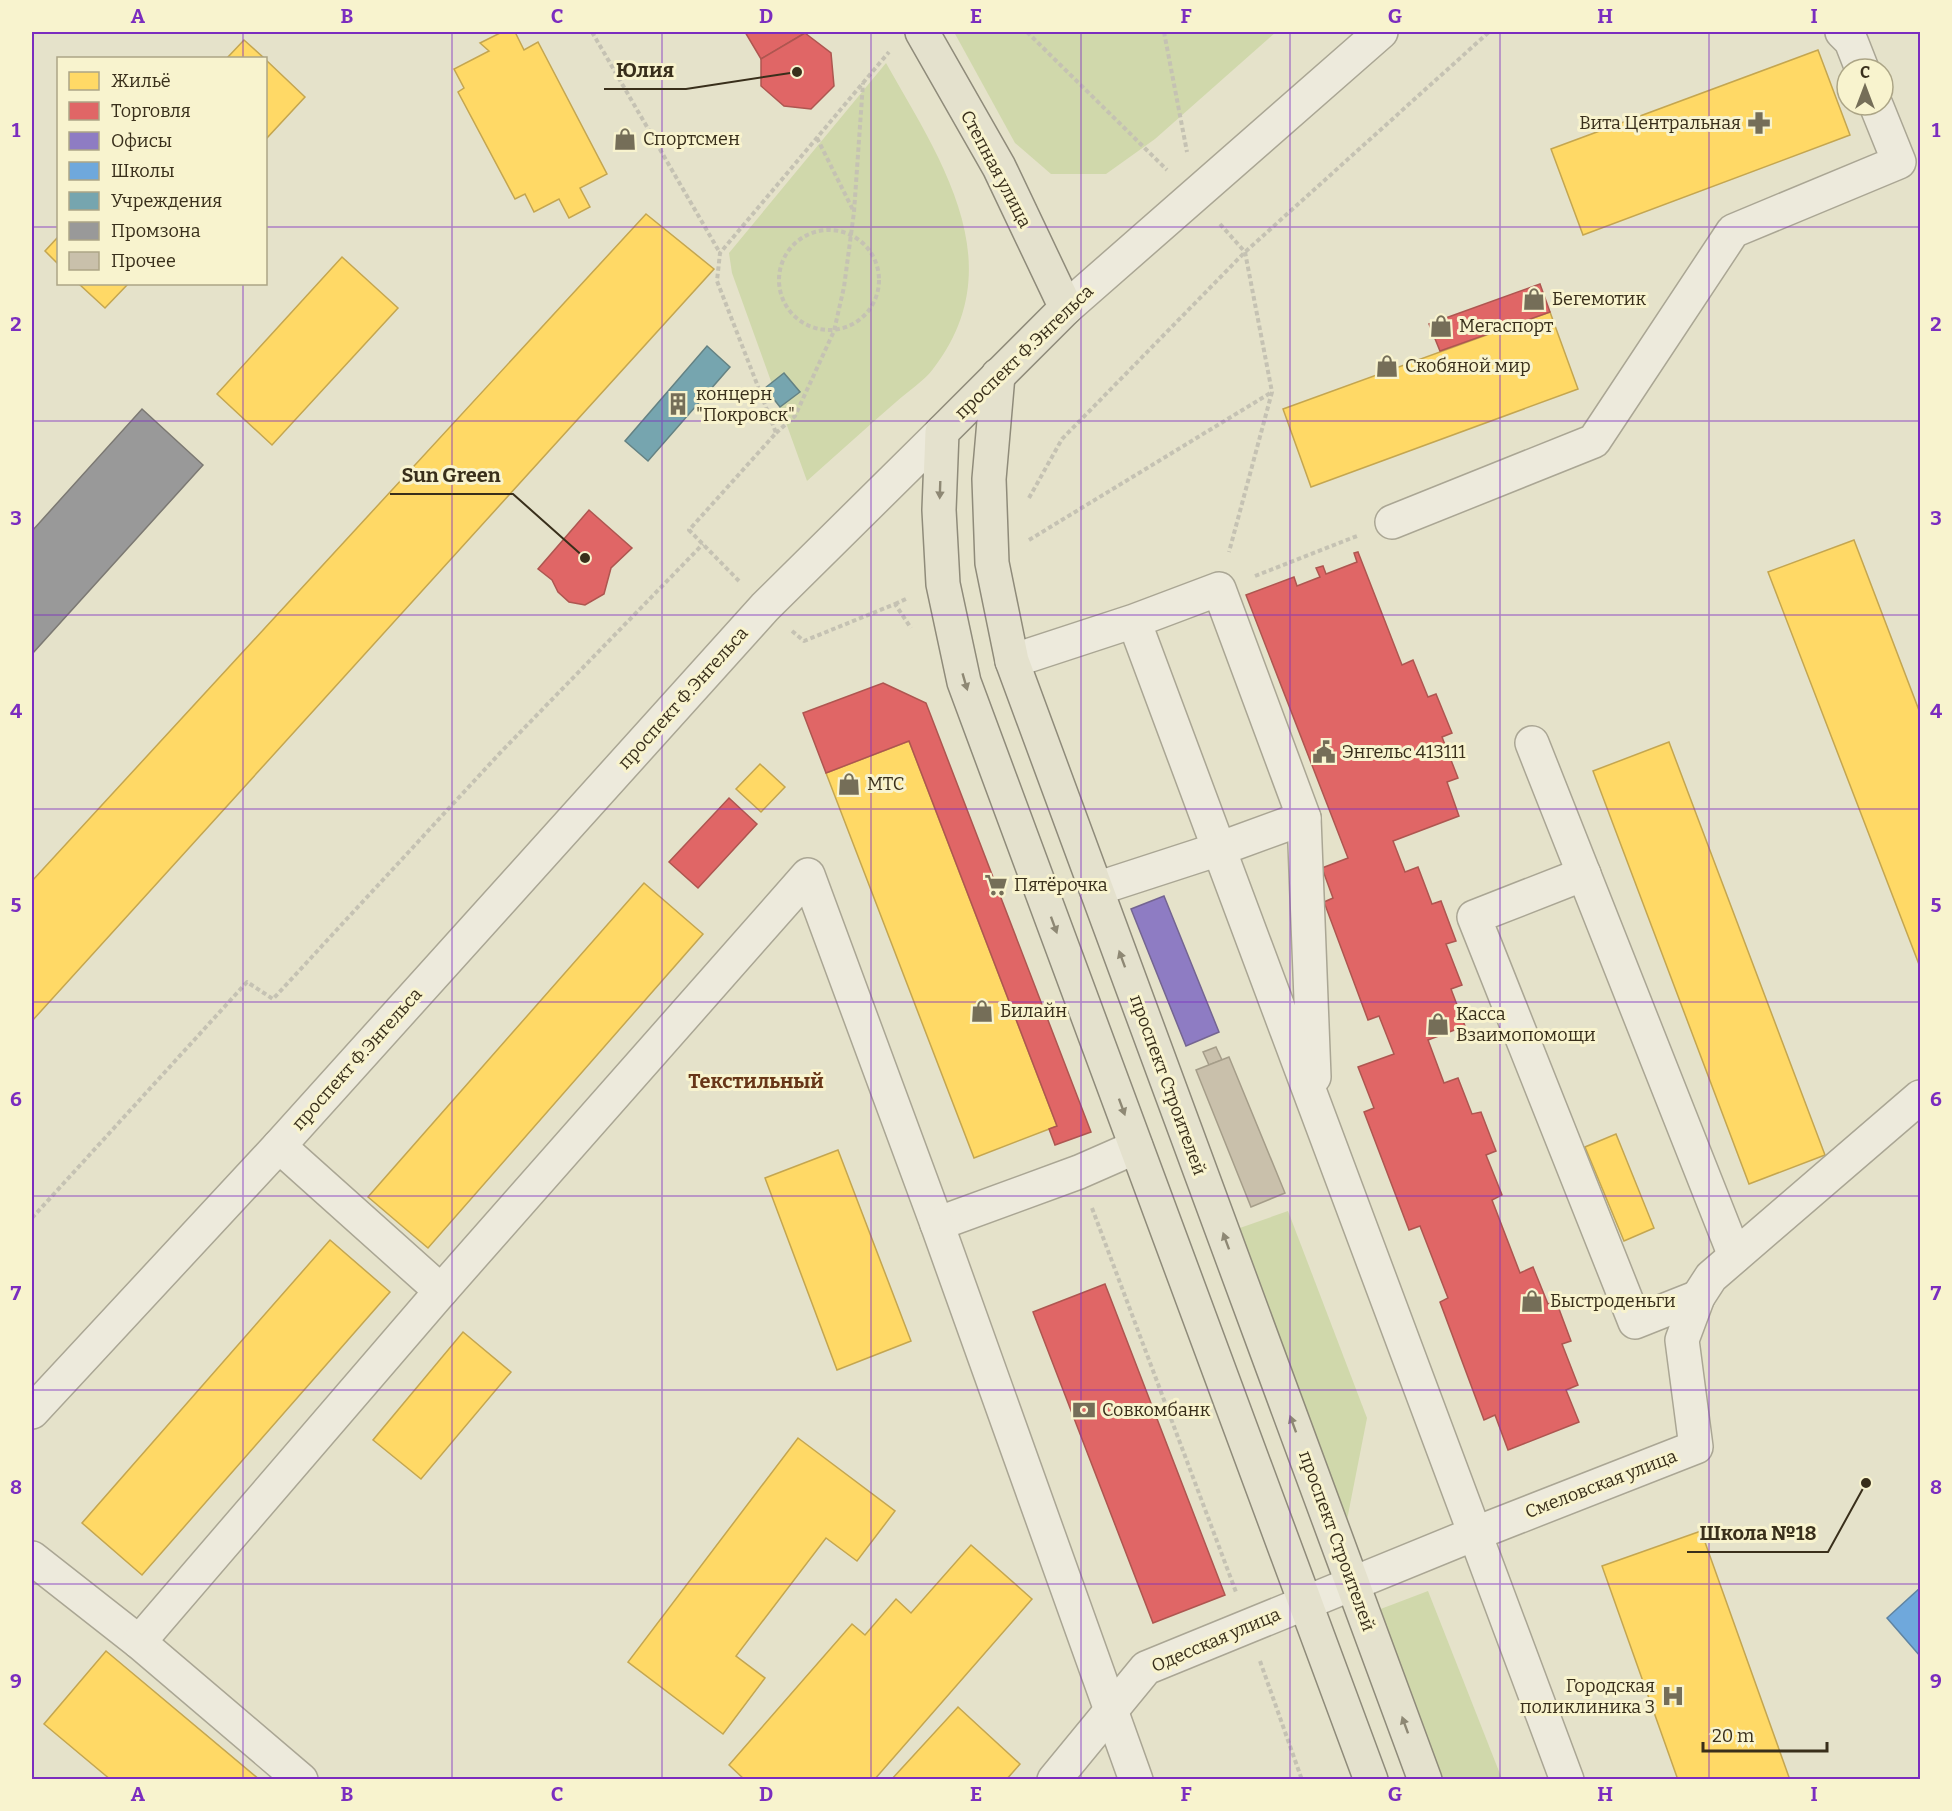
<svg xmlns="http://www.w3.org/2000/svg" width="1952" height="1811" font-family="Bitter,serif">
<rect width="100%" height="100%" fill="#e5e2ca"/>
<g fill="#d0d8ab">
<polygon points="954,32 1276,32 1155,139 1106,174 1051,174 1015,143"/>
<path d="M886,63C940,159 1014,264 933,369C924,381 908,391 896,402C866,428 837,454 807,481L732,273L729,253Z"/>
<polygon points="1288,1211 1367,1418 1346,1525 1237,1229"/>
<polygon points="1428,1591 1502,1779 1443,1779 1378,1610"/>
</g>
<g fill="#ffd966" stroke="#c4a650" stroke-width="1.5">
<polygon points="502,32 515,32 524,50 538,42 607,174 580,188 590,207 569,218 559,199 534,212 525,194 515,199 458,92 464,88 454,69 489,51 480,43"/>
<polygon points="244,40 264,58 227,58"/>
<polygon points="1818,50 1850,135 1583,235 1551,149"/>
<polygon points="266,60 305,97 266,139"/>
<polygon points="646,214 714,269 32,1021 32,881"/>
<polygon points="58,237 58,264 45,251"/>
<polygon points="342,257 398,308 272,445 217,394"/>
<polygon points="79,284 128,284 105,308"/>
<polygon points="1550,312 1578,389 1311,487 1283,409"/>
<polygon points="1854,540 1920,713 1920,967 1768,572"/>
<polygon points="909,741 1057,1126 974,1158 826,773"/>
<polygon points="1669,742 1825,1155 1749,1184 1593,771"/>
<polygon points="760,764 785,787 761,812 736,789"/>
<polygon points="644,883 703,934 428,1248 368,1197"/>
<polygon points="1616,1134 1654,1228 1624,1241 1585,1147"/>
<polygon points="838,1150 911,1341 837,1370 765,1178"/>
<polygon points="330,1240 390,1292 142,1575 82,1523"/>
<polygon points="463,1332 511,1372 421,1479 373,1440"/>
<polygon points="798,1438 895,1511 857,1561 826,1538 736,1656 765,1678 723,1734 628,1662"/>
<polygon points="1701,1531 1790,1780 1678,1780 1602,1566"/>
<polygon points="971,1545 1032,1599 874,1780 745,1780 729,1765 852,1624 865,1635 896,1599 911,1613"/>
<polygon points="106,1651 260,1780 111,1780 44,1724"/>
<polygon points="958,1707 1020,1764 1006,1780 891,1780"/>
</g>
<g fill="#e06666" stroke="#ae5650" stroke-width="1.5">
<polygon points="745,32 804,32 805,33 761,59"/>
<polygon points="805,33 831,53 834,86 811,109 784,106 761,86 761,59"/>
<polygon points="1540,284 1550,312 1440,351 1429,324"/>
<polygon points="589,510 632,548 611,568 604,594 585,605 569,602 558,592 552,580 538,569"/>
<polygon points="1358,552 1402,665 1413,660 1428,697 1436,694 1452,733 1442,737 1458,778 1447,782 1459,816 1393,841 1405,872 1418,867 1432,904 1441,901 1456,941 1446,944 1462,985 1451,989 1465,1026 1428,1040 1444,1083 1458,1078 1472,1114 1481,1112 1496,1151 1486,1155 1502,1195 1492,1200 1520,1273 1533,1267 1548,1304 1556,1301 1571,1341 1562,1344 1578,1385 1566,1390 1579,1422 1508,1450 1495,1415 1484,1420 1440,1302 1448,1298 1420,1226 1409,1230 1364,1112 1374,1108 1358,1067 1394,1054 1379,1016 1368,1020 1324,902 1333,898 1322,868 1348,858 1246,595 1294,577 1297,586 1320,577 1316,568 1323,566 1326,574 1357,562 1354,553"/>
<polygon points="883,683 926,703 1091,1132 1055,1145 1049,1129 1057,1126 909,741 826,773 803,713"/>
<polygon points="729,798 757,824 698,888 669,862"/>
<polygon points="1105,1284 1225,1595 1153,1623 1033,1312"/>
</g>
<polygon fill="#8e7cc3" stroke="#746591" stroke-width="1.5" points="1164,896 1219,1032 1186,1046 1131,909"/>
<polygon fill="#6fa8dc" stroke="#5f84a2" stroke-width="1.5" points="1920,1588 1920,1656 1887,1618"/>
<g fill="#76a5af" stroke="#648283" stroke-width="1.5">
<polygon points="707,346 730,367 648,461 625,441"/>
<polygon points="784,373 800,392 780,407 765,388"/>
</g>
<polygon fill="#999" stroke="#7c7973" stroke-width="1.5" points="142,409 203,465 32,654 32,531"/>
<g fill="#c9c0ab" stroke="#a59d89" stroke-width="1.5">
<polygon points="1216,1047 1222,1060 1209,1065 1203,1052"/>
<polygon points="1229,1057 1285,1193 1251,1207 1196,1070"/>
</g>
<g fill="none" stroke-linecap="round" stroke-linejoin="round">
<g stroke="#aaa694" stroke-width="36">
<g id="minor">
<polyline points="1842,32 1851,41 1862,69"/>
<polyline points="1066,308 1381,32"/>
<polyline points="1392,522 1594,441 1733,231 1899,162 1876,105"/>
<polyline points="1012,661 1134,621 1219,589 1304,818 1219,849 1134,621"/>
<polyline points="1532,743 1735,1256"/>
<polyline points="1304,818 1314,1077"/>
<polyline points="1584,874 1474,917 1635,1322 1698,1297"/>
<polyline points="1096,889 1219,849 1567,1780"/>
<polyline points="279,1146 441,1291 808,875 937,1224 1079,1172 1136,1147"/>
<polyline points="937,1224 1136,1780"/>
<polyline points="32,1412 279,1146 765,607 942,432"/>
<polyline points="32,1558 139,1642 301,1780"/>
<polyline points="139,1642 441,1291"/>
<polyline points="1054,1780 1146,1668 1474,1534 1696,1447 1682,1340 1698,1297 1711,1277 1920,1097"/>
</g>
</g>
<g stroke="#8f8b7a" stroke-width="36">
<g id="major">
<polyline points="922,32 999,167 1066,308 942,432 939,510 943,584 964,682 1371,1780"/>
<polyline points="998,375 989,479 992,563 1012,661 1425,1780"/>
</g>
</g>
<g stroke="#c5c2b3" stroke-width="4" stroke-dasharray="4.5 3" stroke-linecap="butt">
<polyline points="592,32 720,253"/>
<polyline points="1027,32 1167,170"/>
<polyline points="1164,32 1187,152"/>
<polyline points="817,138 853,210"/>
<polyline points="1220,224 1245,252 1272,392 1229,552"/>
<circle cx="829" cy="280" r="50"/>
<polyline points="776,433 795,416 834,331 844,287 854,212 863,83"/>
<polyline points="1029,498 1062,439 1245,252 1489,32"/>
<polyline points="1029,540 1272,392"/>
<polyline points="1255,576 1357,536"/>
<polyline points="739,581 689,530 776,433 717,281 720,253 889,52"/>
<polyline points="895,604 908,598"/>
<polyline points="792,631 804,641 895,604 911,628"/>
<polyline points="1092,1208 1236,1592"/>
<polyline points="32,1218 247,982 273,999 499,754 703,544"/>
<polyline points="1260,1661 1302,1780"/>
</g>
<use href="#minor" stroke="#edeadc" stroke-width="33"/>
<use href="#major" stroke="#e4e1cd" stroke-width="33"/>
</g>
<defs><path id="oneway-solid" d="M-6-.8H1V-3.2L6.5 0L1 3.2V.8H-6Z" transform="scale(1.5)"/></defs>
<g fill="#8e8874">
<use href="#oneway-solid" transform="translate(940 490) rotate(92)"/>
<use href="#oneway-solid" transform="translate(965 682) rotate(74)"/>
<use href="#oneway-solid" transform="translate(1054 925) rotate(70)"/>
<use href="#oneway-solid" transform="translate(1122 959) rotate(-110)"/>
<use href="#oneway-solid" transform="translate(1122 1107) rotate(70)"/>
<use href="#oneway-solid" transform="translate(1226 1241) rotate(-110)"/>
<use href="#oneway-solid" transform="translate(1293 1424) rotate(-110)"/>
<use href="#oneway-solid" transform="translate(1405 1725) rotate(-110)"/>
</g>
<path fill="none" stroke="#7b2cbf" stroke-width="1.5" stroke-opacity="0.55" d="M243,32V58M452,32V1780M662,32V1780M871,32V1780M1081,32V1780M1290,32V1780M1500,32V1780M1709,32V1780M32,227H58M266,227H1920M243,284V1780M32,421H1920M32,615H1920M32,809H1920M32,1002H1920M32,1196H1920M32,1390H1920M32,1584H1920"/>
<defs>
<g id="pharmacy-bare" transform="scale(1.8)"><path d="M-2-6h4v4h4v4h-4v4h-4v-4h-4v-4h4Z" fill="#756e58" stroke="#f8f3ce" stroke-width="2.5" paint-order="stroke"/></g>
<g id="shop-bare" transform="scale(1.8)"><path d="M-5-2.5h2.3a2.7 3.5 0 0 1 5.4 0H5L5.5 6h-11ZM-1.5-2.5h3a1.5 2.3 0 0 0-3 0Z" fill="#756e58" stroke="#f8f3ce" stroke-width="2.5" paint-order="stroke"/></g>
<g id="building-bare" transform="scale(1.8)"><path d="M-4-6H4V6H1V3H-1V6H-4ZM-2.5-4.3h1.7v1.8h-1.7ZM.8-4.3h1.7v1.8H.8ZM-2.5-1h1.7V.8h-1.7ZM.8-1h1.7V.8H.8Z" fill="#756e58" stroke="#f8f3ce" stroke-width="2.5" paint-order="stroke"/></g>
<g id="civic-bare" transform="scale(1.8)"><path d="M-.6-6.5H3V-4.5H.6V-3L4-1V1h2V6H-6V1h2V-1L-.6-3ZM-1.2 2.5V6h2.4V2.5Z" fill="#756e58" stroke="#f8f3ce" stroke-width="2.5" paint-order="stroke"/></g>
<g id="supermarket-bare" transform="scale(1.8)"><path d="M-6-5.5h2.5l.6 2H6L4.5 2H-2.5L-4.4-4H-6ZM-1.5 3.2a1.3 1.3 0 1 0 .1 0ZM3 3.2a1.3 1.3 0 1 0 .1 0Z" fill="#756e58" stroke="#f8f3ce" stroke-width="2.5" paint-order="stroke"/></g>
<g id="bank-bare" transform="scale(1.8)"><path d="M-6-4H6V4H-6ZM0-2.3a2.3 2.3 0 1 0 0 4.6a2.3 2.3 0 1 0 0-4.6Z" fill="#756e58" stroke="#f8f3ce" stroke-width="2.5" paint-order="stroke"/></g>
<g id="hospital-bare" transform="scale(1.8)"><path d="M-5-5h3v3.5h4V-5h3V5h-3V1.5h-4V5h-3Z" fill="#756e58" stroke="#f8f3ce" stroke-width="2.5" paint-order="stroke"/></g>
</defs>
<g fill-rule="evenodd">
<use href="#pharmacy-bare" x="1759" y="123"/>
<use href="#shop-bare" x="625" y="139"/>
<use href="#shop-bare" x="1534" y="299"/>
<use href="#shop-bare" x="1441" y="326"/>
<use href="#shop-bare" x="1387" y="366"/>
<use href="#building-bare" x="678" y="404"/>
<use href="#civic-bare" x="1324" y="752"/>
<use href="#shop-bare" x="849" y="784"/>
<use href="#supermarket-bare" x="996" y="885"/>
<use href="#shop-bare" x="982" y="1011"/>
<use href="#shop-bare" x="1438" y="1024"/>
<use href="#shop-bare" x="1532" y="1301"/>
<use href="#bank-bare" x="1084" y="1410"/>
<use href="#hospital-bare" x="1673" y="1696"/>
</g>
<g text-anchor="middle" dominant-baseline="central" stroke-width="6" stroke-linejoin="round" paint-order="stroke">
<g font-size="18" fill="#392f1b" stroke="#f8f3ce" text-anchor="start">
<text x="1741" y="123" text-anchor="end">Вита Центральная</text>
<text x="643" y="139">Спортсмен</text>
<text x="1552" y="299">Бегемотик</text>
<text x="1459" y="326">Мегаспорт</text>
<text x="1405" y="366">Скобяной мир</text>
<text x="696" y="394">концерн<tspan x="696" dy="21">"Покровск"</tspan></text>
<text x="1342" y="752">Энгельс 413111</text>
<text x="867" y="784">МТС</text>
<text x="1014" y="885">Пятёрочка</text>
<text x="1000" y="1011">Билайн</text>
<text x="1456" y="1014">Касса<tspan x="1456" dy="21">Взаимопомощи</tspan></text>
<text x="1550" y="1301">Быстроденьги</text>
<text x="1102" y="1410">Совкомбанк</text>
<text x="1655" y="1686" text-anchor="end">Городская<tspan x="1655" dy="21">поликлиника 3</tspan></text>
</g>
<g font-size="18" fill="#392f1b" stroke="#f8f3ce">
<text transform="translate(996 169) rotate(62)">Степная улица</text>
<text transform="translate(1024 352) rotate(-44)">проспект Ф.Энгельса</text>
<text transform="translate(683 698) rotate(-48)">проспект Ф.Энгельса</text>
<text transform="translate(357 1059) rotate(-48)">проспект Ф.Энгельса</text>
<text transform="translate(1168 1085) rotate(70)">проспект Строителей</text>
<text transform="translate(1601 1484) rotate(-21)">Смеловская улица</text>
<text transform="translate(1337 1541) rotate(70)">проспект Строителей</text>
<text transform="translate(1216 1640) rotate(-23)">Одесская улица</text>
</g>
<g font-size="20" font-weight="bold" fill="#683618" stroke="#f8f3ce">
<text x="756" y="1081">Текстильный</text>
</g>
</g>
<path fill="none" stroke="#392f1b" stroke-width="2" d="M797 72L686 89H604M585 558L513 494H390M1866 1483L1828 1552H1687"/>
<g fill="#392f1b" stroke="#f8f3ce" stroke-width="2">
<circle cx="797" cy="72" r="6"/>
<circle cx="585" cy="558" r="6"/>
<circle cx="1866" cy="1483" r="6"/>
</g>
<g font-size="20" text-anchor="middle" font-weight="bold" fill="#392f1b" stroke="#f8f3ce" stroke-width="6" stroke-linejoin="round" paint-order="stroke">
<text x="645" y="77">Юлия</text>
<text x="451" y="482">Sun Green</text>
<text x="1758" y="1540">Школа №18</text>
</g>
<rect width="1952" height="1811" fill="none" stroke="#f8f3ce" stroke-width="66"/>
<rect x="57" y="57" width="210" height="228" fill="#f8f3ce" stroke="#aca586" stroke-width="1.5"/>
<rect x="69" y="72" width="30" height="18" fill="#ffd966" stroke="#aca586" stroke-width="1.5"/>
<text x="111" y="87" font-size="18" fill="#392f1b">Жильё</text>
<rect x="69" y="102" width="30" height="18" fill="#e06666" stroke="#aca586" stroke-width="1.5"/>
<text x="111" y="117" font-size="18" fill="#392f1b">Торговля</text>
<rect x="69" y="132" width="30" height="18" fill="#8e7cc3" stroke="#aca586" stroke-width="1.5"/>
<text x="111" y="147" font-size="18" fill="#392f1b">Офисы</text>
<rect x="69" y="162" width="30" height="18" fill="#6fa8dc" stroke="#aca586" stroke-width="1.5"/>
<text x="111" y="177" font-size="18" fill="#392f1b">Школы</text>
<rect x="69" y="192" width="30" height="18" fill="#76a5af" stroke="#aca586" stroke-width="1.5"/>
<text x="111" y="207" font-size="18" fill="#392f1b">Учреждения</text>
<rect x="69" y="222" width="30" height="18" fill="#999999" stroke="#aca586" stroke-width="1.5"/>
<text x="111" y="237" font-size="18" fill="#392f1b">Промзона</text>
<rect x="69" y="252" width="30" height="18" fill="#c9c0ab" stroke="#aca586" stroke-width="1.5"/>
<text x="111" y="267" font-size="18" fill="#392f1b">Прочее</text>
<g transform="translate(1865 87)"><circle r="28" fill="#f8f3ce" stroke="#aca586" stroke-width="1.5"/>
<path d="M0-4.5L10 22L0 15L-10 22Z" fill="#756e58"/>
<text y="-9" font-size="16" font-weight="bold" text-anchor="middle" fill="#392f1b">С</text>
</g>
<path d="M1703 1742v9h124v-9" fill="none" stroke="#392f1b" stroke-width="3"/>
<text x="1712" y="1742" font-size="18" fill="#392f1b" stroke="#f8f3ce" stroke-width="4.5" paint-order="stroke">20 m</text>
<rect x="33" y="33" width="1886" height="1745" fill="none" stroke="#7b2cbf" stroke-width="2"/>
<g font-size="20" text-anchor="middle" font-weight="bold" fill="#7b2cbf">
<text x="138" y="23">A</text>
<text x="347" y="23">B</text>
<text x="557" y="23">C</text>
<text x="766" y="23">D</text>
<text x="976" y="23">E</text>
<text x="1186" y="23">F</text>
<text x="1395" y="23">G</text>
<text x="1605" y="23">H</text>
<text x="1814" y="23">I</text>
<text x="16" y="137">1</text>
<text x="1936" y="137">1</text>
<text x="16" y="331">2</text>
<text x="1936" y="331">2</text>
<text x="16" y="525">3</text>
<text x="1936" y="525">3</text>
<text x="16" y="718">4</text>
<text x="1936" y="718">4</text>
<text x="16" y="912">5</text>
<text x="1936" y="912">5</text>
<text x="16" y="1106">6</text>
<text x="1936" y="1106">6</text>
<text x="16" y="1300">7</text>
<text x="1936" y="1300">7</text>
<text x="16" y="1494">8</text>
<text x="1936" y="1494">8</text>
<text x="16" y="1688">9</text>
<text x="1936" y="1688">9</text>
<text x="138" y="1801">A</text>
<text x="347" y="1801">B</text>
<text x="557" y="1801">C</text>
<text x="766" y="1801">D</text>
<text x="976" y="1801">E</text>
<text x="1186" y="1801">F</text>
<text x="1395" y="1801">G</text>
<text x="1605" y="1801">H</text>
<text x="1814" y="1801">I</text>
</g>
</svg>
